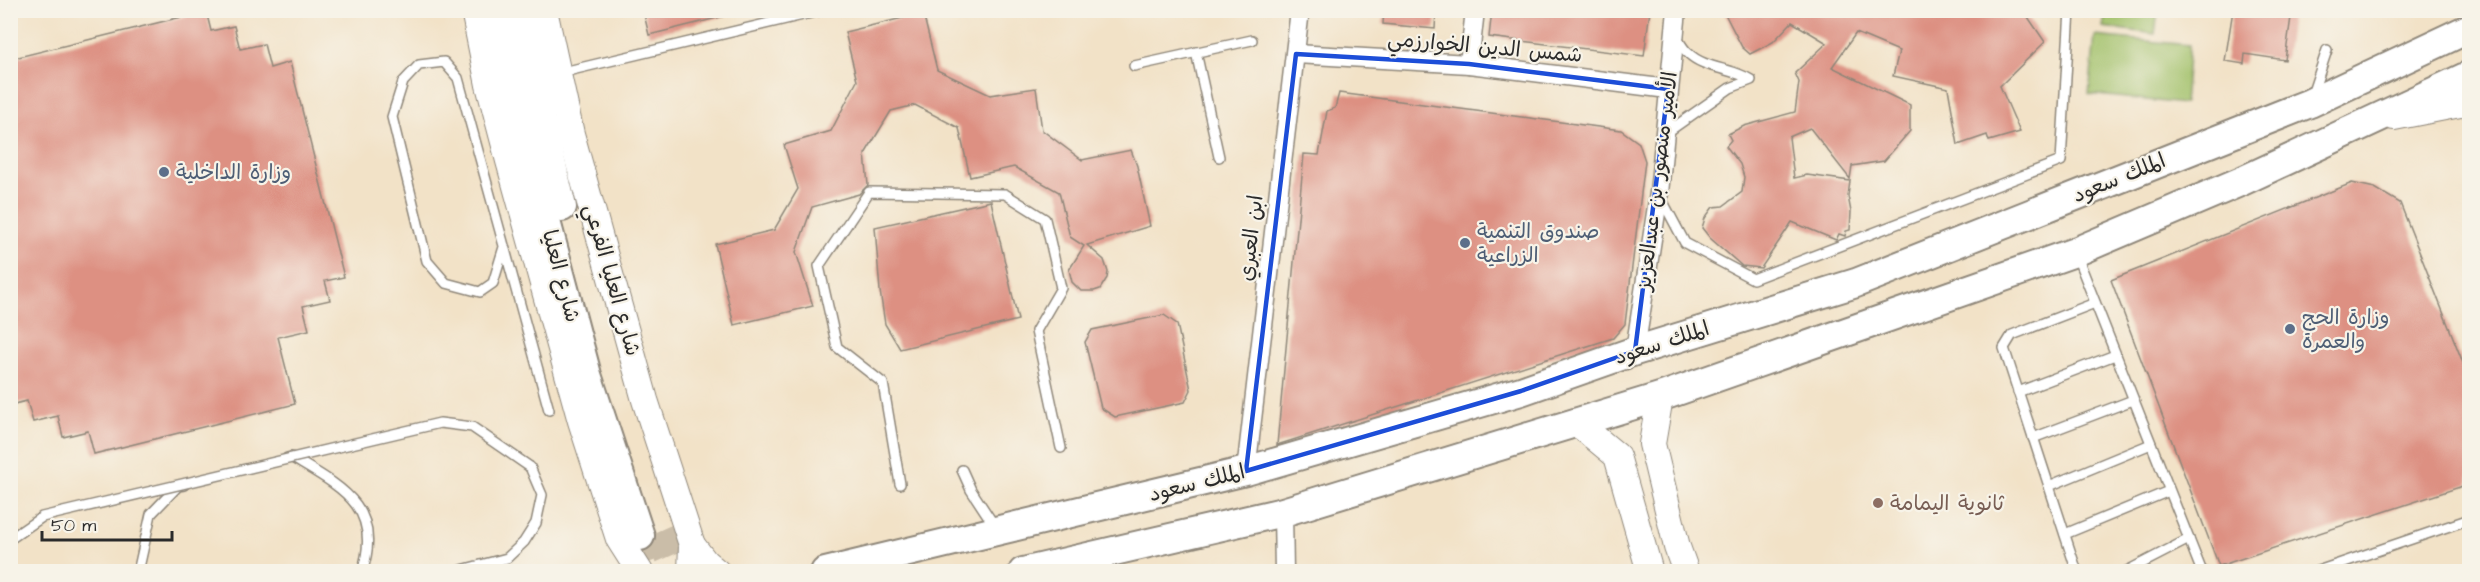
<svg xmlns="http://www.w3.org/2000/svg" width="2480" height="582" font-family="'Architects Daughter','Playpen Sans Arabic',sans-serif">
<rect width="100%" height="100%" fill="#f7f3e8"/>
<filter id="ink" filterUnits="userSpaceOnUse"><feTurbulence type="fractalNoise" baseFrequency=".0167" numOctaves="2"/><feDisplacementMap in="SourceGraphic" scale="12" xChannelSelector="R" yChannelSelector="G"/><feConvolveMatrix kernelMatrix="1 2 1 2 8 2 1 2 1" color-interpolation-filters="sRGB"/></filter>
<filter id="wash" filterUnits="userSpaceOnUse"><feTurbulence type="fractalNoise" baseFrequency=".008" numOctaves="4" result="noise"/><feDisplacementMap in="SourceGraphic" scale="24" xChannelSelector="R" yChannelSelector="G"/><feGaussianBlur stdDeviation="1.35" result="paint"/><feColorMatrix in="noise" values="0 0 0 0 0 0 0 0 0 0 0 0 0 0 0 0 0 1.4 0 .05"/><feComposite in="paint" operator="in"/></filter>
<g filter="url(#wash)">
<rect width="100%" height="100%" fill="#f2e2c7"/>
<g fill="#a0c068" stroke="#66764a" stroke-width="1.5">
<polygon points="2106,11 2158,11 2155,34 2103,27"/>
<polygon points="2095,36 2189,45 2184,104 2089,94"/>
</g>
<g id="blocks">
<g fill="#dd9082">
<polygon points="643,10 725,10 725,16 649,35"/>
<polygon points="1384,10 1436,10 1435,29 1383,24"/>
<polygon points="1492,10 1650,10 1644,56 1489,37"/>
<polygon points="1723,10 2020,10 2028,17 2045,42 2000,86 2020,132 1989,141 1987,135 1958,145 1948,88 1893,76 1899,51 1856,33 1832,67 1910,105 1910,131 1884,161 1852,166 1850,179 1810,128 1789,137 1794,178 1807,175 1850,181 1848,196 1851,212 1850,230 1846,231 1845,236 1839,234 1836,240 1792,222 1761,268 1742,266 1710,238 1702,228 1705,218 1713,207 1723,206 1742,192 1744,177 1740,164 1726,146 1731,140 1728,134 1744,126 1795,112 1799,82 1795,73 1827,43 1792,22 1773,42 1750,54 1742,47"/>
<polygon points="2233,10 2291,17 2285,60 2245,54 2244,64 2225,61"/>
<polygon points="206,11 211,31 234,26 240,49 264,44 270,68 290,62 344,277 325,281 330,300 303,306 309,330 278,337 295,404 94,454 88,431 63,437 58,416 33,422 27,401 10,405 10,59"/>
<polygon points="923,13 937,70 990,95 1036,88 1042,130 1082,160 1131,150 1137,166 1150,226 1087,245 1104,260 1108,272 1107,278 1100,289 1094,291 1081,291 1072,282 1069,270 1084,246 1070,237 1059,192 1014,167 970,177 959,128 915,105 891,111 865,154 868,185 859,194 812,207 796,252 813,306 734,325 715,244 774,230 798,189 784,145 831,131 857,81 845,32"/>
<polygon points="1339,93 1621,130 1639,143 1645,161 1625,324 1613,338 1277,445 1304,154 1319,155 1327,111 1335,108"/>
<polygon points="2352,183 2375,188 2400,203 2469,378 2469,484 2219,566 2111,280"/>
<polygon points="991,201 1018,320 900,349 885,324 880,291 875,227"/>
<polygon points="1164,315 1177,324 1191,390 1185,402 1115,417 1101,408 1085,342 1092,330"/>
</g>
</g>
</g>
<g filter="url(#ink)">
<use href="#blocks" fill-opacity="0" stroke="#8e8679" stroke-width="1.5"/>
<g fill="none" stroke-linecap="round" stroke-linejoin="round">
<g stroke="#cabda8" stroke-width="28" stroke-dasharray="28 14" stroke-linecap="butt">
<polyline points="658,531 676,572"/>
<polyline points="640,536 652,572"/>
</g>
<g stroke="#8e8679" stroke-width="12">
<g id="lane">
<polyline points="1196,52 1219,157"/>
<polyline points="1134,66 1252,40"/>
<polyline points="559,73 824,10"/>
<polyline points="2312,95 2327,50"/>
<path d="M1666,133L1730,88L1751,80C1733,68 1704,69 1688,53C1683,49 1680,42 1676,37"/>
<polyline points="1661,198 1685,243 1753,279 2061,161 2070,10"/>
<polyline points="504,247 493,283 480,292 446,283 427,261 392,117 403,82 419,65 444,62 458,78 549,410"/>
<polyline points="2076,254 2202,572"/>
<polyline points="2018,392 2115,355"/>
<polyline points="2033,438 2133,400"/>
<path d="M287,458L291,457C339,486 384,506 362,572"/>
<polyline points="962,470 971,490 992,522 997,523"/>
<polyline points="900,484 883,383 837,347 819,266 869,192 1005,194 1045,219 1061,288 1036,331 1061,448"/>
<polyline points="2049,486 2151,444"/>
<polyline points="2065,534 2169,491"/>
<polyline points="138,572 151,514 178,486 184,485"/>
<polyline points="454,572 507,558 524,542 536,523 542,495 530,467"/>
<polyline points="2077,572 2004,348 2012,335 2095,303"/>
<polyline points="2125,572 2189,539"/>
<polyline points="2315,572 2470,519"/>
</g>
</g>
<g stroke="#8e8679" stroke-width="21">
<g id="street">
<polyline points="1296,54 1469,64 1668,89"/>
<polyline points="1469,64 1475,10"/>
<polyline points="1635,351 1659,193 1677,10"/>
<polyline points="1246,471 1300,10"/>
<polyline points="1283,512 1284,572"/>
</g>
</g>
<g stroke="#8e8679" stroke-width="28">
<g id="secondary">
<polyline points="474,10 489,85 509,161 581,421 619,539 640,572"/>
<polyline points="544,10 571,134 645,400 692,545 691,572"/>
<polyline points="2394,117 2470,102"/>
<polyline points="1660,397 1652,444 1677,547 1686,572"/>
<polyline points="1576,422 1617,456 1650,572"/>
<polyline points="692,545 705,562 717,572"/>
</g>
</g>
<g stroke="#8e8679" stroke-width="32">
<g id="primary">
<polyline points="498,10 528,154 587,375 640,536"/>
<polyline points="519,10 541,120 562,207"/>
<polyline points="825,572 1246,471 1521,391 1635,351 1856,283 2310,103 2470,28"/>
<polyline points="1023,572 1283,512 1660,397 2075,252 2242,181 2470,75"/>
</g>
</g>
<use href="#lane" stroke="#fff" stroke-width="9"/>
<use href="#street" stroke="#fff" stroke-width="18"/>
<use href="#secondary" stroke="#fff" stroke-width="26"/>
<use href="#primary" stroke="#fff" stroke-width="28"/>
<g stroke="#8e8679" stroke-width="12" stroke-linecap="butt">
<polyline id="lane-bridge" points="10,539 42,517 440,423 472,427 530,467"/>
</g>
<use href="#lane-bridge" stroke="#fff" stroke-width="9"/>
</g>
</g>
<path fill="none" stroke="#1d4ed8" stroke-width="4.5" stroke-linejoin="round" d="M1296,54L1469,64L1668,89L1635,351L1521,391L1246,471Z"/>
<g fill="#5c6f8a" stroke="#f7f3e8" stroke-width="2">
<circle cx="164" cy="172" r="6"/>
<circle cx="1465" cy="243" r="6"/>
<circle cx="2290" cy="329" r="6"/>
</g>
<circle fill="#8d6e63" stroke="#f7f3e8" stroke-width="2" cx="1878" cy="503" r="6"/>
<g text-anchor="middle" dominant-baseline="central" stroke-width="4.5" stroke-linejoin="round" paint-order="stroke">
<g font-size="21" fill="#2b2b2b" stroke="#f7f3e8">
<text transform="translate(1485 47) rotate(5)">شمس الدين الخوارزمي</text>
<text transform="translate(2119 178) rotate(-22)">الملك سعود</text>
<text transform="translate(1657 181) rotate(-83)">الأمير منصور بن عبدالعزيز</text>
<text transform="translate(1251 238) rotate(-83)">ابن العبري</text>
<text transform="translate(561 276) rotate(75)">شارع العليا</text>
<text transform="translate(612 280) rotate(74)">شارع العليا الفرعي</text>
<text transform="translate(1662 343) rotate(-18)">الملك سعود</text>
<text transform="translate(1197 483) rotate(-14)">الملك سعود</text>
</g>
<g font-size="21" fill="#4e5e75" stroke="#f7f3e8" text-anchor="start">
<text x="176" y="172">وزارة الداخلية</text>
<text x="1477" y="231">صندوق التنمية<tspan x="1477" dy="24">الزراعية</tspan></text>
<text x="2302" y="317">وزارة الحج<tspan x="2302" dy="24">والعمرة</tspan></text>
</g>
<g font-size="21" fill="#785e54" stroke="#f7f3e8" text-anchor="start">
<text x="1890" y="503">ثانوية اليمامة</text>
</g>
</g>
<rect width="2480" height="582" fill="none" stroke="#f7f3e8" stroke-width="36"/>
<path d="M42 531v9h130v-9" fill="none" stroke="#2b2b2b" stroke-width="3"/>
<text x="51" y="531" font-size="18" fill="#2b2b2b" stroke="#f7f3e8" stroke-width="4.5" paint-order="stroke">50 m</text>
</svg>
